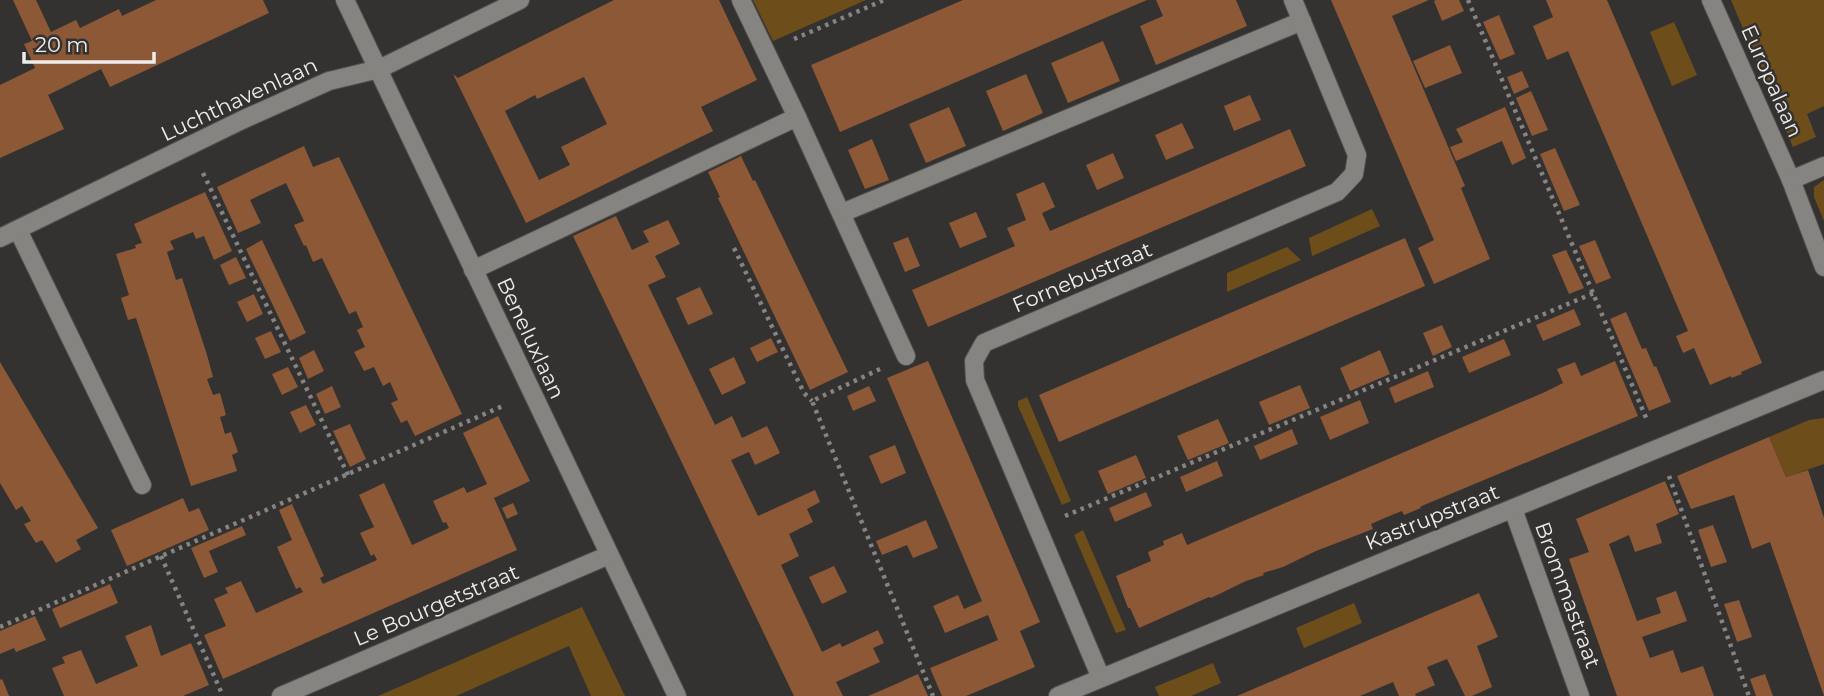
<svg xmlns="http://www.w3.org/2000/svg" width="1824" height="696" font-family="Montserrat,sans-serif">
<rect width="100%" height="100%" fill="#343230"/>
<g fill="#6d4d19">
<polygon points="753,0 866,0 773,41"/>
<polygon points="1731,0 1824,0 1824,106 1807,114 1816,137 1793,147"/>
<polygon points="1674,22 1697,75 1672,86 1650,32"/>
<polygon points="1824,180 1824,221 1814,197 1814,187"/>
<polygon points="1372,209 1380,226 1312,256 1309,238"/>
<polygon points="1287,247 1301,260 1227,292 1227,273"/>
<polygon points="1027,397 1071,501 1062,505 1018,406 1018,401"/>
<polygon points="1824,418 1824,464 1786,477 1769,437 1809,420"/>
<polygon points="1083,530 1126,630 1116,633 1074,535"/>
<polygon points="1354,603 1362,623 1304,648 1296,628"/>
<polygon points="582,607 625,696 591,696 569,646 456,696 378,696"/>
<polygon points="1213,663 1221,683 1191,696 1159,696 1155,687"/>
</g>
<g fill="#8c5836" fill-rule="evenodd">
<polygon points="13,0 36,0 51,32 76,20 80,28 119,9 122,16 156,0 263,0 269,13 110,87 101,69 48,95 64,129 0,158 0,85 35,68 24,44 32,41"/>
<path d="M614,0H719L757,80L701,107L713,131L526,223L453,74L458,78ZM584,77L607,124L561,147L570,165L539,180L505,111L535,95L537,99Z"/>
<polygon points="963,0 1147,0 840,132 811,65"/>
<polygon points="1156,0 1236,0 1247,26 1156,65 1140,26 1163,16"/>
<polygon points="1331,0 1429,0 1392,16 1465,186 1461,188 1490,259 1434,284 1418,248 1434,240"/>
<polygon points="1436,0 1459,0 1464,11 1442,21 1434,1"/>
<polygon points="1546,0 1607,0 1760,358 1762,363 1741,372 1742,374 1731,378 1731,376 1710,385 1694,348 1683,353 1676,336 1688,331 1568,51 1547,60 1533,26 1553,17"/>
<polygon points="1499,15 1515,54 1500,60 1483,22"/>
<polygon points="1103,41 1120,81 1068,103 1051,63"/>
<polygon points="1450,45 1462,73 1425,88 1413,61"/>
<polygon points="1522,71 1529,87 1514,94 1507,77"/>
<polygon points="1026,74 1043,113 1003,131 986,91"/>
<polygon points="1531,91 1548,130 1532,136 1516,98"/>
<polygon points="1250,95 1261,120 1234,131 1224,106"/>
<polygon points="949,107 966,146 926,163 909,124"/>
<polygon points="1505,107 1526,158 1512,165 1502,141 1456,161 1450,147 1463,142 1456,129"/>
<polygon points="1182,123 1194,148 1166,160 1155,135"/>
<polygon points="1290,129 1306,166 928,327 912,290 1015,246 1007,228 1026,220 1016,194 1044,182 1055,207 1042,213 1050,231"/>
<polygon points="872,139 889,180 865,189 848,150"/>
<polygon points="304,146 313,167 339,157 462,414 415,436 407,420 401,423 391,403 398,400 390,382 383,386 374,367 364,371 354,352 365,347 357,330 363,327 356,311 349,314 322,258 313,262 306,245 304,246 294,225 304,221 286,183 250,200 261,223 238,233 217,187"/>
<polygon points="1555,148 1580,205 1564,211 1540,154"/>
<polygon points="1113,153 1124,178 1097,190 1086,165"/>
<polygon points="741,156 753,181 755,180 848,372 810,390 718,198 720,197 708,172"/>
<polygon points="205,192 232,251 214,260 204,236 196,239 193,232 170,241 174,249 167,252 176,280 182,278 207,355 213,377 207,379 213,395 220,393 226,415 220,417 225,434 231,432 238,452 232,455 237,471 191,486 136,318 128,320 121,298 129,295 116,254 136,248 135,245 142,243 134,224"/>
<polygon points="976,212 987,237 960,248 949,223"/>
<polygon points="616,216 632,250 649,242 643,231 668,220 680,244 655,256 666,277 648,285 715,425 732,416 742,438 767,426 780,453 755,465 749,452 731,460 758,516 815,490 820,502 807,509 813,522 789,534 799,556 781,565 822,652 840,643 842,647 878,630 884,643 873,648 880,662 836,682 843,696 794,696 573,236"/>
<polygon points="908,237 920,266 905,272 893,243"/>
<polygon points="1405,238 1425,286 1059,442 1039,395"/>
<polygon points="262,240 306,333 290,341 246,249"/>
<polygon points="1595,240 1611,278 1596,284 1579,246"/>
<polygon points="1566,250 1584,288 1569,294 1552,255"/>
<polygon points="236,257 246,278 229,285 220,265"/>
<polygon points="700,287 713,314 688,325 676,298"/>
<polygon points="254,294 263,314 247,322 237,302"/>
<polygon points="1574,309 1581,325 1543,341 1536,325"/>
<polygon points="1626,312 1642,349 1646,348 1654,367 1656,366 1671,402 1649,411 1610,319"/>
<polygon points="1442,325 1452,347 1433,356 1423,333"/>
<polygon points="271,331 281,352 265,359 255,338"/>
<polygon points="771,338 778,352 757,362 750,348"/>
<polygon points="1504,339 1511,355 1469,373 1462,357"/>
<polygon points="314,350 324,371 308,379 299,358"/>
<polygon points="1380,350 1390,374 1350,391 1340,368"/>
<polygon points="734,357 746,383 722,395 709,369"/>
<polygon points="928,361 1040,622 1020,631 1035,667 966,696 942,696 930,668 998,640 988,615 945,633 939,619 933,606 958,595 964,609 982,601 887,378"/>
<polygon points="1615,361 1638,416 1424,505 1420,507 1421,508 1404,515 1402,511 1387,517 1371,524 1373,529 1316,551 1283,567 1263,573 1264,575 1246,581 1211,598 1209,597 1139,628 1130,608 1128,608 1116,576 1151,561 1148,552 1164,545 1163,541 1182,533 1187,545 1545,392 1563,383 1557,369 1575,362 1581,376"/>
<polygon points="0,362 98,528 76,540 81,549 56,563 42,540 36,543 24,524 31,521 22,506 16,510 0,483"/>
<polygon points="288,367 298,387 282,395 272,374"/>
<polygon points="1428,371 1434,387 1395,403 1389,388"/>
<polygon points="1300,385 1310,408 1269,425 1259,402"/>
<polygon points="332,386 341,407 325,414 316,394"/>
<polygon points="869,386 876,401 853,411 847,396"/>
<polygon points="1360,400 1369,423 1330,440 1320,417"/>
<polygon points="306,405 316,425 300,433 290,412"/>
<polygon points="498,416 530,481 494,498 517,550 223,679 204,635 226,626 214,599 228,593 225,588 241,581 256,613 303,592 300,587 296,589 277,547 292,540 279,510 292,504 324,576 320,578 323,584 377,560 374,554 371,556 360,533 374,527 359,495 384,483 412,545 449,528 446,522 443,523 433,501 464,487 467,493 487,484 463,433"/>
<polygon points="1218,419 1229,443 1188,460 1177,436"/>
<polygon points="350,424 366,459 350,467 333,431"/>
<polygon points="1292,429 1298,444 1260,460 1254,446"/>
<polygon points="1769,437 1786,477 1808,470 1824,518 1824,696 1770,542 1752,549 1734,495 1691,509 1677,476"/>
<polygon points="895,445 906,473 881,484 869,456"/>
<polygon points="1136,455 1146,478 1108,494 1098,471"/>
<polygon points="1217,461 1223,476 1186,492 1180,477"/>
<polygon points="1665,481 1679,514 1656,524 1662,543 1635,552 1629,535 1609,544 1637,621 1661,613 1656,598 1676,591 1687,621 1642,637 1650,658 1673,650 1681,673 1703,666 1714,696 1617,696 1569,559 1589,552 1576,519"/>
<polygon points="1146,492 1152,506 1115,522 1109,508"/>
<polygon points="183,498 189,512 199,508 209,530 127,566 111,530"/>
<polygon points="513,503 518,514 507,519 502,508"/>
<polygon points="926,520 938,548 913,558 907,545 882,555 876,541"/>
<polygon points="1713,525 1727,562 1711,567 1698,530"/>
<polygon points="242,526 246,535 209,551 218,572 204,578 191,548"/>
<polygon points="834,566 847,592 822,604 809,577"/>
<polygon points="110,584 118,603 60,628 52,609"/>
<polygon points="1479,593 1498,637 1477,646 1492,687 1472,696 1465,696 1447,659 1427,667 1435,685 1415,694 1416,696 1399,696 1393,682 1360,696 1237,696"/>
<polygon points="1739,600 1752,637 1737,642 1724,604"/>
<polygon points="35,616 46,640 16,652 14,648 0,654 0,631"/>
<polygon points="151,625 161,656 191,643 209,685 183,696 64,696 52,668 65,663 62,657 81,650 96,684 138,666 125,636"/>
<polygon points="918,674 928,696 868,696 896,684"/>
<polygon points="1765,674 1773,696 1756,696 1750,679"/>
<polygon points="2,679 3,681 9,696 0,696 0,680"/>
</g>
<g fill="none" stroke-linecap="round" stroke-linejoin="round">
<g stroke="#53514f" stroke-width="20">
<g id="lane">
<polyline points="797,117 906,356"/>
<polyline points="842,213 1302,21"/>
<polyline points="473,270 797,117 741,0"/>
</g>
</g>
<g stroke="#53514f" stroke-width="20">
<g id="street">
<polyline points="345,0 677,696"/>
<polyline points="1711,0 1791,180 1824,267"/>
<polyline points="1791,180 1824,166"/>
<polyline points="18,230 142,485"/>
<polyline points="0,238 242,120 329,81 379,69 520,0"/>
<polyline points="1513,509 1580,696"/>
<polyline points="1101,678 975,380 974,361 984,343 1337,192 1354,174 1357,155 1293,0"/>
<polyline points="281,696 609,555"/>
<polyline points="1058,696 1824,380"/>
</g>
</g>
<g stroke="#868483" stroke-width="4.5" stroke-dasharray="3.5 5" stroke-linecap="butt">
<polyline points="1468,0 1647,420"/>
<polyline points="794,39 884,0"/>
<polyline points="203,173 348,475"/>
<polyline points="734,248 804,393 812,401"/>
<polyline points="880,369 812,401 933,696"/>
<polyline points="1669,476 1749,696"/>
<polyline points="1065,516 1594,293"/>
<polyline points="161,556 223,696"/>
<polyline points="0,627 505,405"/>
</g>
<use href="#lane" stroke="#858481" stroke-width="18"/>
<use href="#street" stroke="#858481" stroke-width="18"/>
</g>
<g text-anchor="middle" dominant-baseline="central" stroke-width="5" stroke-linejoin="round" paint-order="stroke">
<g font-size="21" fill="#eeedec" stroke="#343230">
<text transform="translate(1772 81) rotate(66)">Europalaan</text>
<text transform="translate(239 99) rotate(-25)">Luchthavenlaan</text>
<text transform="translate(1082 277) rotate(-23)">Fornebustraat</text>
<text transform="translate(531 338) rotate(65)">Beneluxlaan</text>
<text transform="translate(1432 517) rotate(-22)">Kastrupstraat</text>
<text transform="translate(1568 595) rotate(70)">Brommastraat</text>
<text transform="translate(436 605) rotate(-23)">Le Bourgetstraat</text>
</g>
</g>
<path d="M24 52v10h130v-10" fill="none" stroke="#eeedec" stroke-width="3.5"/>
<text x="35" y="52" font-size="21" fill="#eeedec" stroke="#343230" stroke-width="5" paint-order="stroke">20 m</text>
</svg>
